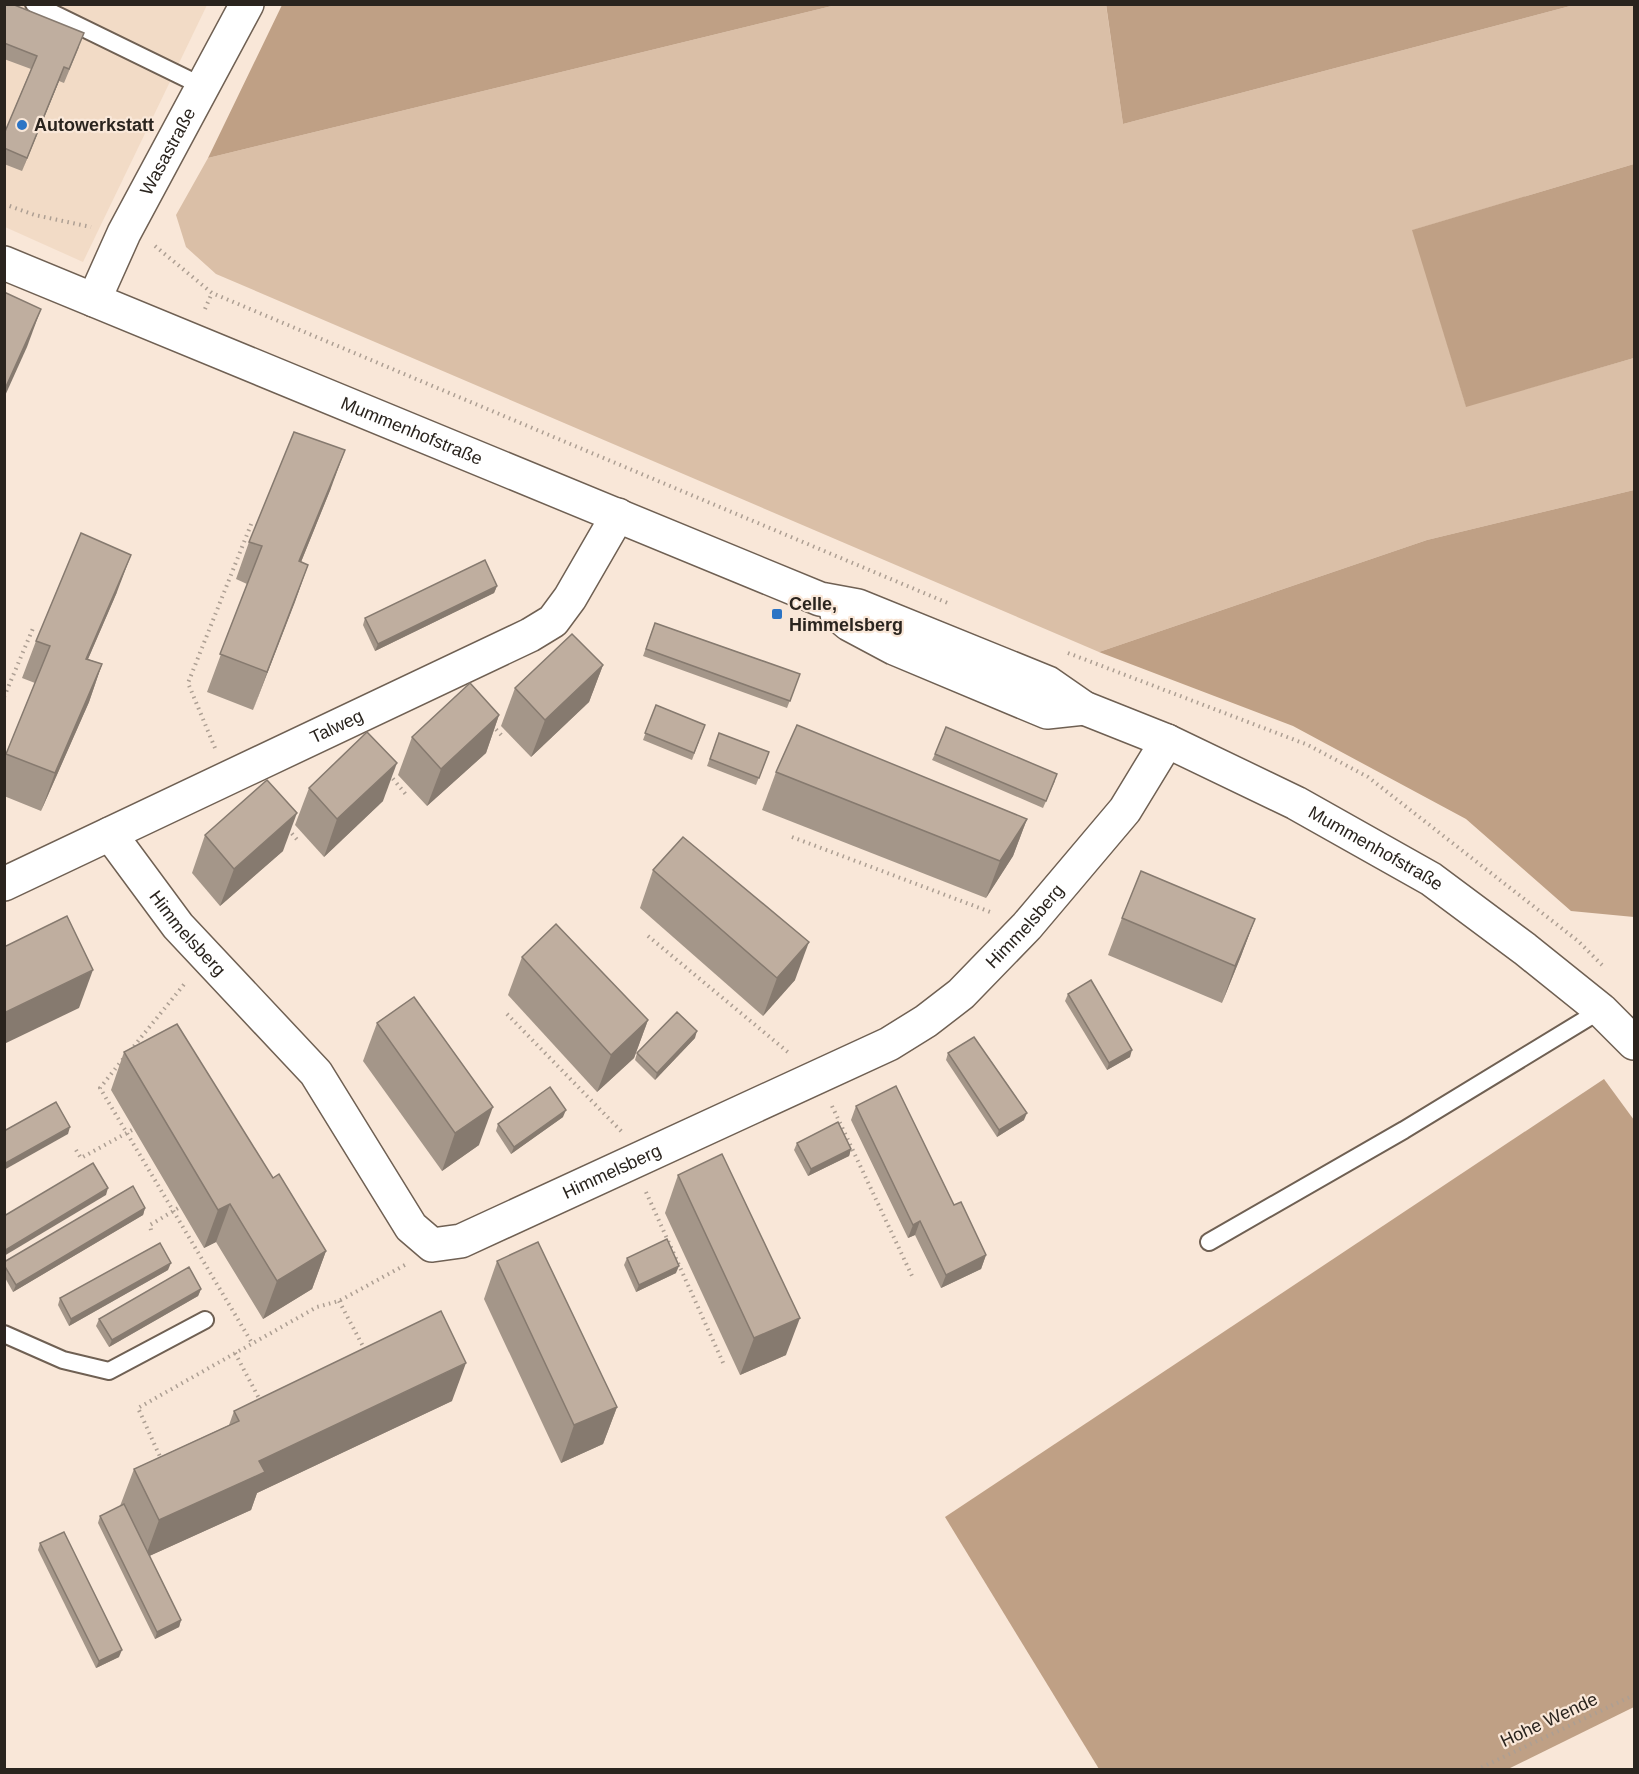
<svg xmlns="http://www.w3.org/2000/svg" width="1639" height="1774" font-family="Helvetica,sans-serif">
<rect width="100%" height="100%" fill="#f9e7d8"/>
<polygon fill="#f2dbc6" points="5,5 207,5 83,262 5,227"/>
<polygon fill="#dabfa7" points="836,5 1106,5 1123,124 1574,5 1634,5 1634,164 1413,230 1466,406 1634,358 1634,490 1427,540 1099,652 216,274 186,247 176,215 208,158"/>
<g fill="#bfa085">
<polygon points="1106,4 1574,4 1574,5 1123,124"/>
<polygon points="282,5 282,4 836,5 208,158"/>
<polygon points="1634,164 1634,358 1466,407 1412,230"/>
<polygon points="1634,490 1634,917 1571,911 1466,819 1293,726 1099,652 1427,540"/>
<polygon points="1604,1079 1634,1120 1634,1707 1508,1769 1099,1769 945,1517"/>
</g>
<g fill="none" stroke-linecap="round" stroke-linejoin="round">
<g stroke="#6f6053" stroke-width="20">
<g id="service">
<polyline points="34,4 204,87"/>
<polyline points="1209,1242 1404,1130 1601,1010"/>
<polyline points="4,1334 63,1360 109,1371 205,1320"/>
</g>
</g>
<g stroke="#6f6053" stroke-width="36">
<g id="minor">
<path id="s1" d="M94,300L124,233L247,4"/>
<path id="s2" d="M110,834L178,926L316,1073L411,1227L432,1245L461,1241L889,1044L926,1021L961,994L1027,926L1125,810L1167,741"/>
<path id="s3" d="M4,884L530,635L553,621L570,598L618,515"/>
</g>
</g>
<g stroke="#6f6053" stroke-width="36">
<g id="tertiary">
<path id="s4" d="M4,263L820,599L858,606L1048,683L1084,708L1167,741L1296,803L1431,879L1525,949L1601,1010L1634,1043"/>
<polyline points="837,614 849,624 894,648 1047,712 1084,708"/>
</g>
</g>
<g stroke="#ad9f93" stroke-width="4" stroke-dasharray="1.5 4.5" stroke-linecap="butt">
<polyline points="4,204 35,215 91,227"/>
<polyline points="155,246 212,293 950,604"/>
<polyline points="205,309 212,293"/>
<polyline points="1068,653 1308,745 1368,777 1578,941 1602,965"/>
<polyline points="4,697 34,626"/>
<polyline points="492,725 504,738"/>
<polyline points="215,748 188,683 252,522"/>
<polyline points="389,774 408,797"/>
<polyline points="288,829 299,842"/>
<polyline points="792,837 993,913"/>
<polyline points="648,936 789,1053"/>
<polyline points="507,1014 622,1132"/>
<polyline points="130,1051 186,982"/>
<polyline points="123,1059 100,1088 252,1343"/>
<polyline points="832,1106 913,1278"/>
<polyline points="76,1150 81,1158 134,1129"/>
<polyline points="646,1192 725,1367"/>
<polyline points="151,1230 150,1225 180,1207"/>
<polyline points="339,1301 365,1350"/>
<polyline points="235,1353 261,1402"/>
<polyline points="162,1461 138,1408 317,1307 339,1301 405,1265"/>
<polyline points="1476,1770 1634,1695"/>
</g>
<use href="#service" stroke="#fff" stroke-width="16"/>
<use href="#minor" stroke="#fff" stroke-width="33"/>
<use href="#tertiary" stroke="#fff" stroke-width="33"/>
</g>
<g fill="#a49689">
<polygon points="4,4 79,47 64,83 59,81 22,171 4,164 4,134 31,69 4,59"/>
<polygon points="331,488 301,562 308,565 253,710 207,692 247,584 236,579 249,542"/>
<polygon points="497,586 494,593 375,651 363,625 365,618"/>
<polygon points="117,592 88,659 102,664 89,702 41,811 4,796 4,759 35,683 22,678 36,641"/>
<polygon points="655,623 800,674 787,708 643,656"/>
<polygon points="603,665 589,702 531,757 501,726 515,688"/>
<polygon points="656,705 705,725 692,760 643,740"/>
<polygon points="499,715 486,753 427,806 398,775 412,737"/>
<polygon points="719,733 769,752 756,785 707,766"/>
<polygon points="935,754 1055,781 1043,808 932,760"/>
<polygon points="776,772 1027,819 1013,856 986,898 762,810"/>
<polygon points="309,788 383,801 324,857 295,825"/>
<polygon points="205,835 283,851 220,906 192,873"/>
<polygon points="653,870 795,980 763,1016 640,908"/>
<polygon points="1122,918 1255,919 1241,956 1222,1003 1108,955"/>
<polygon points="522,957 648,1020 634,1058 597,1092 508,995"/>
<polygon points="1068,994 1130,1057 1107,1070 1065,1001"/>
<polygon points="377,1023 479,1145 442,1171 363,1061"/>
<polygon points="695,1038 655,1080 635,1060 637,1053"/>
<polygon points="124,1052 273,1178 326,1251 312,1289 263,1319 216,1242 204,1248 111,1090"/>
<polygon points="948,1053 1024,1120 997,1137 946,1060"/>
<polygon points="856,1106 954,1205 986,1255 981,1269 941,1288 915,1235 908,1238 851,1120"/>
<polygon points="563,1117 511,1154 496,1131 498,1124"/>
<polygon points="797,1143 851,1149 849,1156 808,1176 794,1150"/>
<polygon points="678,1175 786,1355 740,1375 665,1213"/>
<polygon points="145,1208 143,1215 13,1292 4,1276 4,1262"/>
<polygon points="627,1258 676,1273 636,1292 624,1265"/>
<polygon points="497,1261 617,1407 603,1444 561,1463 484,1299"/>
<polygon points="168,1270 69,1326 58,1305 60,1298"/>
<polygon points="201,1289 198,1296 109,1347 96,1326 99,1319"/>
<polygon points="452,1401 257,1493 251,1510 149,1556 181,1620 179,1627 155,1639 98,1523 100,1516 120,1506 134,1469 229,1425 234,1411"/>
<polygon points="40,1543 119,1657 96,1668 38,1550"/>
</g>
<g fill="#867a6f">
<polygon points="64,67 59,81 22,171 27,158"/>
<polygon points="41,309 27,347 4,398 4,391"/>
<polygon points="345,450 331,488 286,599 299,561"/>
<polygon points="131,555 117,592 72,696 86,659"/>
<polygon points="308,565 295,602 253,710 267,672"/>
<polygon points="497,586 494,593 375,651 378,644"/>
<polygon points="102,664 89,702 41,811 55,773"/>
<polygon points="603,665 589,702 531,757 545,720"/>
<polygon points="499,715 486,753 427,806 441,769"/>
<polygon points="397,763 383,801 324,857 337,819"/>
<polygon points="297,813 283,851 220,906 234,869"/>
<polygon points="1027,819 1013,856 986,898 1000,861"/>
<polygon points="1255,919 1241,956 1222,1003 1235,966"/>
<polygon points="809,942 795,980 763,1016 777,978"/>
<polygon points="93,970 79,1008 4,1044 4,1013"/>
<polygon points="648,1020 634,1058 597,1092 611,1055"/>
<polygon points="697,1031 695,1038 655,1080 657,1073"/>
<polygon points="1132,1050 1130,1057 1107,1070 1109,1063"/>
<polygon points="493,1107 479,1145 442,1171 455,1133"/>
<polygon points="566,1110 563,1117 511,1154 514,1147"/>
<polygon points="1027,1113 1024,1120 997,1137 999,1130"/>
<polygon points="70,1127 68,1134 4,1170 4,1164"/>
<polygon points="851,1149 849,1156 808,1176 811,1169"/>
<polygon points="108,1188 106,1195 4,1256 4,1251"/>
<polygon points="230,1204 216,1242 204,1248 218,1210"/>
<polygon points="145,1208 143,1215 13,1292 16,1285"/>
<polygon points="920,1221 915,1235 908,1238 913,1225"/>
<polygon points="326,1251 312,1289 263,1319 277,1281"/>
<polygon points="986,1255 981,1269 941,1288 946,1275"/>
<polygon points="171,1263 168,1270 69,1326 71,1319"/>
<polygon points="679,1266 676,1273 636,1292 639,1285"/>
<polygon points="201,1289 198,1296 109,1347 112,1340"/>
<polygon points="800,1318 786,1355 740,1375 754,1338"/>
<polygon points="466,1363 452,1401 257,1493 251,1510 145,1558 159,1520 259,1461"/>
<polygon points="617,1407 603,1444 561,1463 574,1425"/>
<polygon points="181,1620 179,1627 155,1639 157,1632"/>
<polygon points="122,1650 119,1657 96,1668 99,1661"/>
</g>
<g fill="#bfae9f" stroke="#867a6f" stroke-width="1.5">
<polygon points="4,4 12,4 84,33 69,69 64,67 27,158 4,148 4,134 37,56 4,43"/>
<polygon points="4,292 41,309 4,391"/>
<polygon points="294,432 345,450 299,561 308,565 267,672 220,654 262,546 249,542"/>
<polygon points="81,533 131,555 86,659 102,664 55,773 6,754 50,646 36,641"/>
<polygon points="485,560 497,586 378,644 365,618"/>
<polygon points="655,623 800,674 790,701 646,649"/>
<polygon points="572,634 603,665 545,720 515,688"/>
<polygon points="470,683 499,715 441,769 412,737"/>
<polygon points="656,705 705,725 694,753 645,733"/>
<polygon points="797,725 1027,819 1000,861 776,772"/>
<polygon points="946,727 1057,774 1046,801 935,754"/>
<polygon points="367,732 397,763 337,819 309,788"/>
<polygon points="719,733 769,752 759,778 710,759"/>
<polygon points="267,780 297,813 234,869 205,835"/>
<polygon points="683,837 809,942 777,978 653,870"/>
<polygon points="1141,871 1255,919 1235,966 1122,918"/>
<polygon points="67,916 93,970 4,1013 4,947"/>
<polygon points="556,924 648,1020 611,1055 522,957"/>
<polygon points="1091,980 1132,1050 1109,1063 1068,994"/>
<polygon points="414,997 493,1107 455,1133 377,1023"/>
<polygon points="677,1012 697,1031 657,1073 637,1053"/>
<polygon points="177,1024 273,1178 279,1174 326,1251 277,1281 230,1204 218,1210 124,1052"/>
<polygon points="974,1037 1027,1113 999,1130 948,1053"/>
<polygon points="896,1086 954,1205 961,1202 986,1255 946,1275 920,1221 913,1225 856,1106"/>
<polygon points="550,1087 566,1110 514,1147 498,1124"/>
<polygon points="56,1102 70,1127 4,1164 4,1131"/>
<polygon points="838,1122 851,1149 811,1169 797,1143"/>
<polygon points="722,1154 800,1318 754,1338 678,1175"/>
<polygon points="93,1163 108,1188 4,1251 4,1216"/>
<polygon points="133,1186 145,1208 16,1285 4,1265 4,1262"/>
<polygon points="667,1239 679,1266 639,1285 627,1258"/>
<polygon points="538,1242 617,1407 574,1425 497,1261"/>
<polygon points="160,1243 171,1263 71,1319 60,1298"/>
<polygon points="189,1267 201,1289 112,1340 99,1319"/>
<polygon points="441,1311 466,1363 259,1461 265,1472 159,1520 134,1469 239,1421 234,1411"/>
<polygon points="124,1504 181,1620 157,1632 100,1516"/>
<polygon points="64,1532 122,1650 99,1661 40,1543"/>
</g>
<g fill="#2b74c5" stroke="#f9e7d8" stroke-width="2">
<circle cx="22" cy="125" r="6"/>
<rect x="771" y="608" width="12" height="12" rx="3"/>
</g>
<g text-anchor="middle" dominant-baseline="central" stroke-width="4.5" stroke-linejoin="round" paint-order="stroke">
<g font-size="18" font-weight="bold" fill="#2a241e" stroke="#f9e7d8" text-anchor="start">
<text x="34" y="125">Autowerkstatt</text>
<text x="789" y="604">Celle,<tspan x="789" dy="21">Himmelsberg</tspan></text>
</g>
<g font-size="18" fill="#2a241e" stroke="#f9e7d8">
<text stroke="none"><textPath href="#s1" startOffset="166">Wasastraße</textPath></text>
<text stroke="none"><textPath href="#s4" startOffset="441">Mummenhofstraße</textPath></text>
<text stroke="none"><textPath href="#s3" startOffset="368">Talweg</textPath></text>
<text stroke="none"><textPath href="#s4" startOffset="1494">Mummenhofstraße</textPath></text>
<text stroke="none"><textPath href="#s2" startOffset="1206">Himmelsberg</textPath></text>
<text stroke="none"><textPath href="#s2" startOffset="126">Himmelsberg</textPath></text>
<text stroke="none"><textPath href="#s2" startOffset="720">Himmelsberg</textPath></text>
<text transform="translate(1549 1720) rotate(-25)">Hohe Wende</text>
</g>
</g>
<rect width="1639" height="1774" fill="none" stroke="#2a241e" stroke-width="12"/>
</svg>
